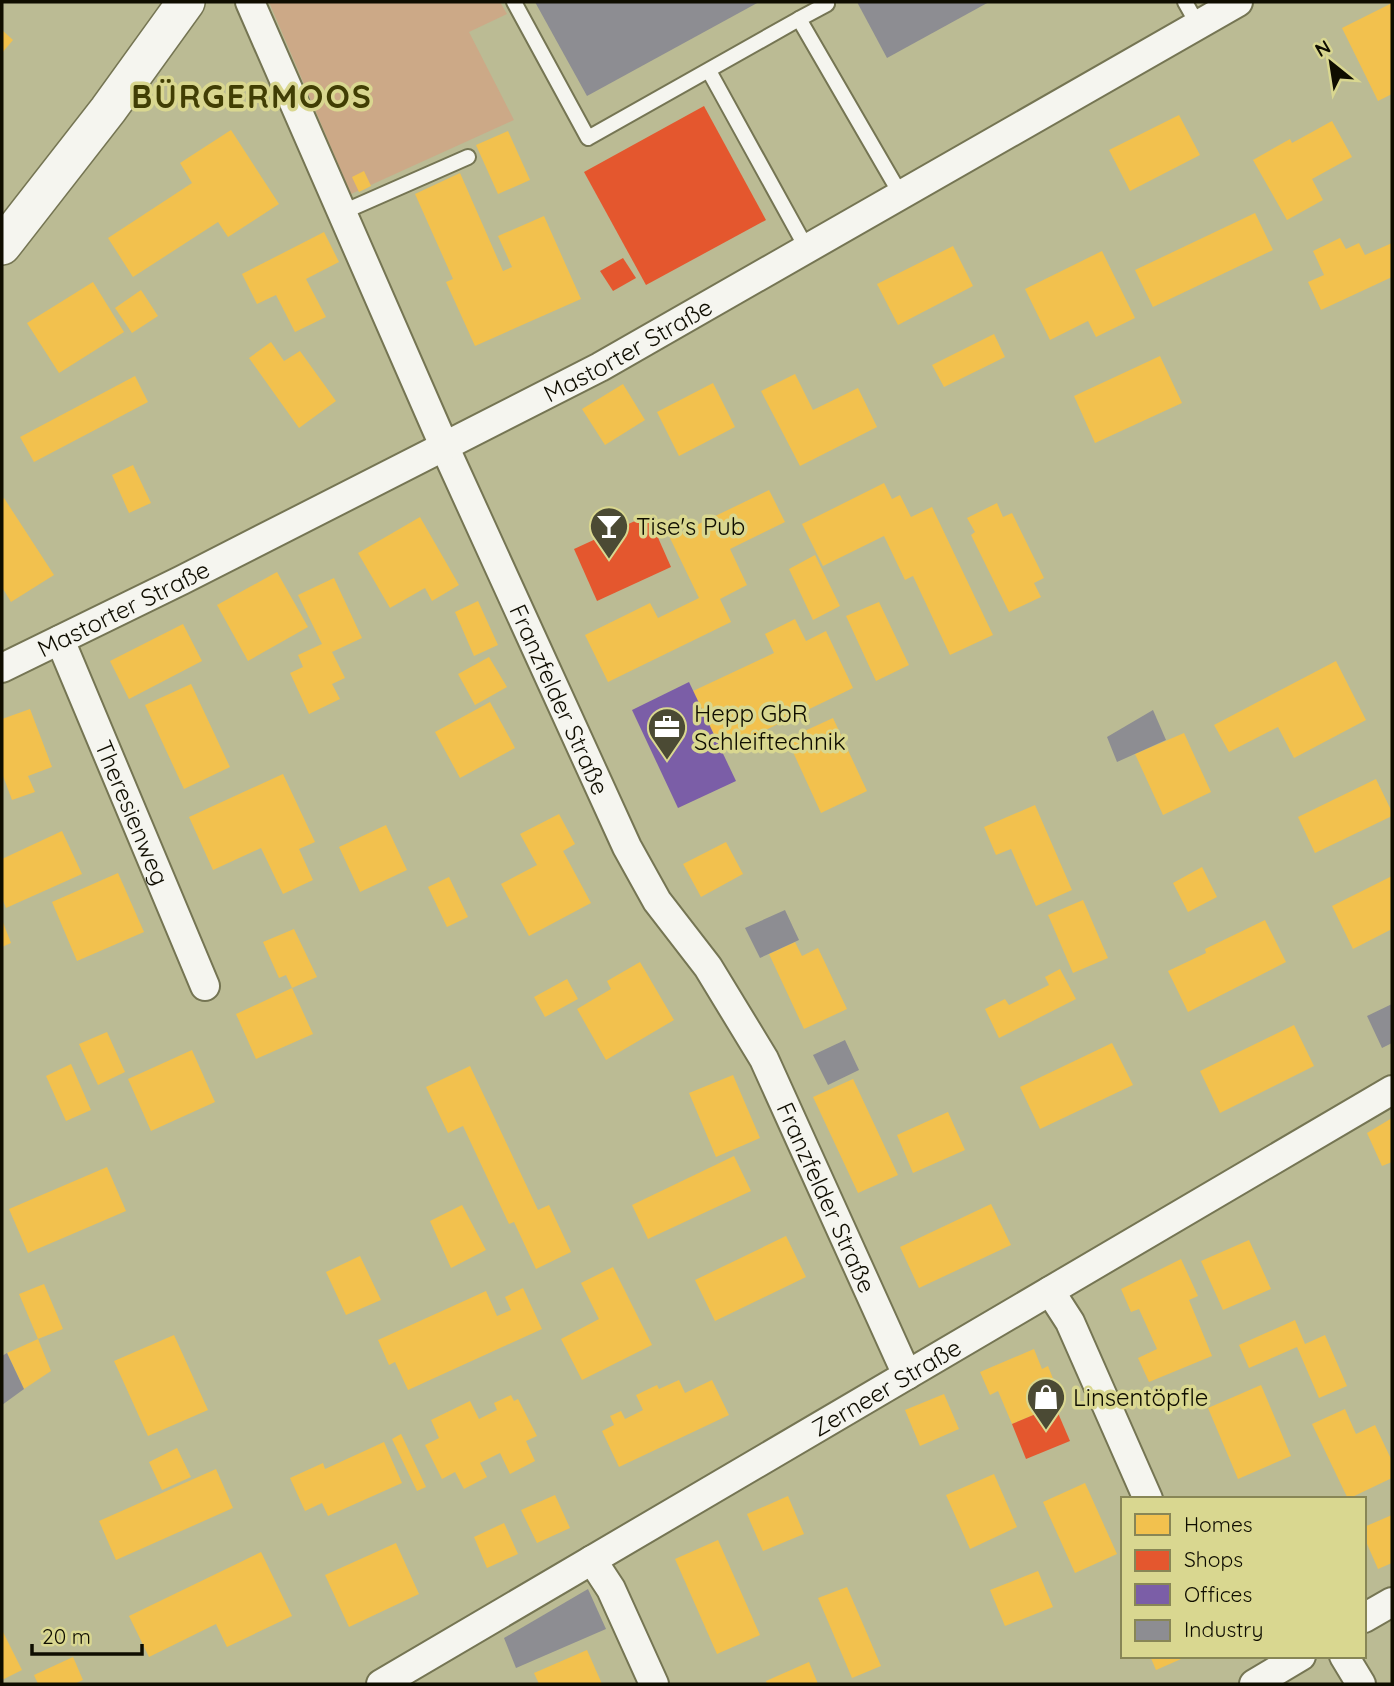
<svg xmlns="http://www.w3.org/2000/svg" width="1394" height="1686" font-family="Quicksand,sans-serif">
<rect width="100%" height="100%" fill="#bbbb94"/>
<polygon fill="#cca987" points="269,2 500,2 507,14 469,32 514,120 351,194"/>
<g fill="#f2c14e">
<polygon points="1392,3 1392,94 1378,101 1342,28"/>
<polygon points="2,30 13,40 2,53"/>
<polygon points="1179,115 1200,155 1130,191 1109,150"/>
<polygon points="1332,121 1352,157 1312,179 1323,200 1287,220 1253,160 1290,139 1292,143"/>
<polygon points="231,130 279,204 228,237 218,222 133,277 108,238 192,183 180,163"/>
<polygon points="508,131 530,180 498,194 476,145"/>
<polygon points="364,171 371,186 359,192 352,177"/>
<polygon points="460,173 503,271 512,267 498,236 544,216 581,299 475,346 446,282 453,279 415,194"/>
<polygon points="1255,213 1273,250 1153,307 1135,270"/>
<polygon points="324,232 339,262 306,279 326,317 295,332 276,295 257,304 242,274"/>
<polygon points="1340,238 1346,249 1359,243 1365,255 1392,243 1392,277 1321,310 1308,282 1324,275 1313,251"/>
<polygon points="953,246 973,286 898,325 877,284"/>
<polygon points="1102,251 1135,318 1096,337 1088,321 1050,340 1025,289"/>
<polygon points="93,282 124,332 59,373 27,323"/>
<polygon points="141,290 158,316 132,333 115,308"/>
<polygon points="994,334 1005,357 944,387 932,365"/>
<polygon points="271,342 284,361 300,351 336,401 299,428 249,358"/>
<polygon points="1160,356 1182,403 1095,443 1074,396"/>
<polygon points="795,374 813,410 858,388 877,427 800,466 761,391"/>
<polygon points="135,376 148,402 34,462 20,437"/>
<polygon points="713,383 735,427 679,456 657,412"/>
<polygon points="623,384 645,420 605,445 582,409"/>
<polygon points="133,465 151,503 129,513 112,475"/>
<polygon points="884,483 892,499 900,495 911,517 932,507 993,635 950,655 913,576 905,580 884,536 823,566 802,524"/>
<polygon points="769,490 785,522 730,549 747,585 720,599 731,622 608,682 585,635 650,603 658,618 699,598 670,538"/>
<polygon points="4,498 54,575 11,602 2,587 2,499"/>
<polygon points="997,503 1003,517 1012,513 1044,578 1034,583 1041,597 1009,612 971,535 975,532 967,518"/>
<polygon points="420,517 459,585 432,601 425,588 390,608 358,553"/>
<polygon points="815,555 840,606 813,620 789,569"/>
<polygon points="277,572 308,627 248,661 217,605"/>
<polygon points="334,578 362,638 332,652 345,678 332,684 340,699 309,714 290,673 303,667 298,655 322,644 298,595"/>
<polygon points="478,601 498,645 474,656 455,612"/>
<polygon points="879,602 909,665 876,681 846,616"/>
<polygon points="795,619 806,641 826,631 853,688 722,751 693,691 774,653 765,634"/>
<polygon points="183,624 202,661 129,699 110,661"/>
<polygon points="489,657 507,687 475,705 458,674"/>
<polygon points="1336,661 1366,720 1294,758 1278,727 1229,752 1214,725"/>
<polygon points="191,684 230,767 184,789 145,705"/>
<polygon points="490,702 515,748 460,778 435,732"/>
<polygon points="30,709 52,767 28,776 35,792 12,800 2,773 2,719"/>
<polygon points="833,718 867,791 821,813 787,739"/>
<polygon points="1184,733 1211,792 1163,815 1135,754"/>
<polygon points="283,774 315,842 299,849 313,880 283,894 261,848 213,870 189,817"/>
<polygon points="1376,779 1392,812 1392,816 1315,853 1298,817"/>
<polygon points="1035,805 1072,890 1036,906 1011,849 996,855 984,827"/>
<polygon points="559,814 575,844 563,851 591,903 529,936 501,884 537,865 520,834"/>
<polygon points="386,825 407,870 360,892 339,847"/>
<polygon points="62,831 82,874 6,908 2,898 2,859"/>
<polygon points="726,842 743,874 701,897 683,864"/>
<polygon points="1202,867 1217,897 1188,912 1173,883"/>
<polygon points="118,873 144,932 77,961 52,902"/>
<polygon points="1392,876 1392,929 1353,949 1332,906"/>
<polygon points="449,877 468,917 447,927 428,887"/>
<polygon points="1083,900 1108,958 1073,973 1048,915"/>
<polygon points="2,920 11,943 2,947"/>
<polygon points="1265,920 1286,962 1188,1012 1168,971 1206,953 1205,949"/>
<polygon points="294,929 317,977 292,988 286,975 279,978 263,942"/>
<polygon points="795,942 802,956 818,948 847,1009 804,1029 769,954"/>
<polygon points="640,962 674,1020 606,1060 577,1009 611,989 607,981"/>
<polygon points="1060,969 1076,999 999,1038 985,1009 1005,999 1009,1005 1049,985 1045,977"/>
<polygon points="567,979 578,999 545,1017 534,997"/>
<polygon points="292,988 313,1034 256,1059 236,1014"/>
<polygon points="1294,1025 1314,1066 1220,1113 1200,1071"/>
<polygon points="107,1032 125,1072 98,1085 79,1044"/>
<polygon points="1112,1043 1133,1085 1040,1129 1020,1087"/>
<polygon points="192,1050 215,1102 151,1131 128,1079"/>
<polygon points="71,1064 91,1110 66,1121 46,1076"/>
<polygon points="470,1066 538,1210 549,1205 571,1252 536,1269 514,1222 509,1224 463,1126 448,1133 426,1087"/>
<polygon points="733,1075 760,1138 716,1157 689,1093"/>
<polygon points="853,1079 898,1175 858,1193 813,1097"/>
<polygon points="948,1112 965,1150 913,1173 897,1135"/>
<polygon points="1392,1118 1392,1162 1382,1166 1367,1133"/>
<polygon points="734,1156 751,1191 648,1239 632,1205"/>
<polygon points="107,1167 126,1211 28,1253 9,1209"/>
<polygon points="991,1204 1011,1245 919,1288 900,1247"/>
<polygon points="462,1205 486,1250 451,1268 430,1221"/>
<polygon points="786,1236 806,1277 715,1321 695,1280"/>
<polygon points="1249,1240 1271,1289 1223,1310 1201,1261"/>
<polygon points="360,1256 381,1300 346,1315 326,1272"/>
<polygon points="1181,1259 1198,1296 1189,1300 1212,1356 1149,1382 1138,1358 1157,1349 1139,1309 1131,1312 1121,1289"/>
<polygon points="613,1267 652,1345 582,1380 561,1339 599,1319 581,1283"/>
<polygon points="44,1284 63,1329 38,1339 19,1294"/>
<polygon points="523,1288 542,1329 408,1390 395,1362 389,1365 378,1340 486,1291 497,1316 511,1310 505,1297"/>
<polygon points="1295,1320 1305,1344 1325,1335 1347,1386 1319,1398 1297,1347 1249,1368 1239,1345"/>
<polygon points="174,1335 208,1410 148,1436 114,1361"/>
<polygon points="38,1339 51,1371 24,1389 7,1353"/>
<polygon points="1034,1349 1042,1369 1048,1366 1054,1381 1046,1385 1055,1406 1012,1424 998,1391 990,1395 980,1372"/>
<polygon points="679,1380 685,1393 712,1380 729,1415 619,1467 602,1431 614,1425 610,1416 621,1411 625,1419 643,1410 636,1395 657,1385 659,1389"/>
<polygon points="1261,1385 1291,1456 1238,1479 1208,1408"/>
<polygon points="944,1394 959,1429 920,1446 905,1410"/>
<polygon points="511,1395 514,1401 518,1399 537,1436 526,1441 535,1461 510,1474 500,1453 480,1463 487,1477 464,1489 455,1472 442,1479 425,1445 439,1438 431,1420 470,1401 479,1419 497,1410 494,1403"/>
<polygon points="1345,1409 1356,1434 1375,1425 1392,1461 1392,1478 1348,1499 1312,1424"/>
<polygon points="401,1434 426,1487 417,1491 392,1439"/>
<polygon points="384,1442 402,1483 328,1516 322,1503 305,1511 290,1478 323,1463 325,1469"/>
<polygon points="177,1448 191,1477 162,1490 149,1462"/>
<polygon points="216,1469 233,1508 116,1560 99,1521"/>
<polygon points="994,1474 1017,1527 970,1549 946,1495"/>
<polygon points="1085,1483 1117,1554 1075,1573 1043,1502"/>
<polygon points="555,1495 570,1528 537,1543 521,1510"/>
<polygon points="788,1496 804,1534 763,1551 747,1514"/>
<polygon points="1392,1515 1392,1563 1378,1569 1364,1537 1364,1527"/>
<polygon points="504,1523 518,1554 487,1568 474,1537"/>
<polygon points="718,1540 760,1635 717,1654 675,1559"/>
<polygon points="396,1543 419,1594 349,1627 325,1575"/>
<polygon points="261,1552 292,1616 227,1647 216,1624 149,1657 129,1616"/>
<polygon points="1038,1571 1053,1607 1005,1626 990,1590"/>
<polygon points="847,1587 881,1666 852,1678 818,1598"/>
<polygon points="2,1630 22,1670 2,1680"/>
<polygon points="587,1650 602,1684 539,1684 534,1673"/>
<polygon points="1150,1656 1188,1656 1156,1670"/>
<polygon points="73,1657 83,1680 74,1684 38,1684 34,1675"/>
<polygon points="809,1662 818,1684 767,1684 766,1681"/>
</g>
<g fill="#e4572e">
<polygon points="704,106 766,220 646,285 584,172"/>
<polygon points="623,258 636,278 613,291 600,271"/>
<polygon points="648,515 671,567 597,601 574,549"/>
<polygon points="1055,1406 1070,1441 1026,1459 1012,1424"/>
</g>
<polygon fill="#7b5ea7" points="689,682 736,781 678,808 632,710"/>
<g fill="#8d8d92">
<polygon points="535,2 759,2 587,96"/>
<polygon points="857,2 989,2 887,58"/>
<polygon points="1153,710 1166,740 1117,762 1107,737"/>
<polygon points="785,910 799,940 760,958 745,928"/>
<polygon points="1392,1004 1392,1043 1382,1048 1367,1016"/>
<polygon points="845,1040 859,1070 828,1085 813,1055"/>
<polygon points="7,1353 24,1389 2,1405 2,1356"/>
<polygon points="588,1589 606,1629 516,1668 504,1638"/>
</g>
<g fill="none" stroke-linecap="round" stroke-linejoin="round">
<g stroke="#757553" stroke-width="18">
<g id="service">
<polyline points="514,2 588,138 799,19"/>
<polyline points="826,2 827,4 799,19 901,195"/>
<polyline points="1185,2 1198,25"/>
<polyline points="709,71 807,249"/>
<polyline points="343,212 468,157"/>
</g>
</g>
<g stroke="#757553" stroke-width="32">
<g id="minor">
<path id="s1" d="M250,2L445,448L627,847L657,901L708,967L764,1059L907,1375"/>
<path id="s2" d="M60,640L205,986"/>
<path id="s3" d="M2,668L182,580L600,367L1238,2"/>
<polyline points="1050,1291 1070,1322 1148,1499"/>
<polyline points="592,1560 611,1589 654,1684"/>
<polyline points="1364,1618 1392,1602"/>
<polyline points="1344,1656 1361,1684"/>
<path id="s4" d="M381,1684L1392,1090"/>
<polyline points="1254,1684 1301,1656"/>
</g>
</g>
<g stroke="#757553" stroke-width="40">
<polyline id="tertiary" points="2,246 108,110 186,2"/>
</g>
<use href="#service" stroke="#f5f5ef" stroke-width="14"/>
<use href="#minor" stroke="#f5f5ef" stroke-width="28"/>
<use href="#tertiary" stroke="#f5f5ef" stroke-width="37"/>
</g>
<defs>
<g id="bar-pin" transform="scale(2.0125)"><path d="M0 17L-7.5 6A9.5 9.5 0 1 1 7.5 6Z" fill="#4b4a34" stroke="#d9d790"/><path d="M-6-5H6L.8 .8V4.5H3.5V6h-7V4.5H-.8V.8Z" fill="#fff"/></g>
<g id="office-pin" transform="scale(2.0125)"><path d="M0 17L-7.5 6A9.5 9.5 0 1 1 7.5 6Z" fill="#4b4a34" stroke="#d9d790"/><path d="M-6-3h4V-5.5h4V-3h4V5H-6ZM-1-4.5V-3h2v-1.5ZM-6 0V1H6V0Z" fill="#fff"/></g>
<g id="shop-pin" transform="scale(2.0125)"><path d="M0 17L-7.5 6A9.5 9.5 0 1 1 7.5 6Z" fill="#4b4a34" stroke="#d9d790"/><path d="M-5-2.5h2.3a2.7 3.5 0 0 1 5.4 0H5L5.5 6h-11ZM-1.5-2.5h3a1.5 2.3 0 0 0-3 0Z" fill="#fff"/></g>
</defs>
<g fill-rule="evenodd">
<use href="#bar-pin" x="609" y="526"/>
<use href="#office-pin" x="667" y="727"/>
<use href="#shop-pin" x="1046" y="1397"/>
</g>
<g text-anchor="middle" dominant-baseline="central" stroke-width="7" stroke-linejoin="round" paint-order="stroke">
<g font-size="24" fill="#0f0d00" stroke="#d9d790">
<text stroke="none"><textPath href="#s3" startOffset="702">Mastorter Straße</textPath></text>
<text stroke="none"><textPath href="#s3" startOffset="135">Mastorter Straße</textPath></text>
<text stroke="none"><textPath href="#s1" startOffset="763">Franzfelder Straße</textPath></text>
<text stroke="none"><textPath href="#s2" startOffset="187">Theresienweg</textPath></text>
<text stroke="none"><textPath href="#s1" startOffset="1330">Franzfelder Straße</textPath></text>
<text stroke="none"><textPath href="#s4" startOffset="586">Zerneer Straße</textPath></text>
</g>
<g font-size="24" fill="#0f0d00" stroke="#d9d790" text-anchor="start">
<text x="636" y="526">Tise's Pub</text>
<text x="694" y="713">Hepp GbR<tspan x="694" dy="28">Schleiftechnik</tspan></text>
<text x="1073" y="1397">Linsentöpfle</text>
</g>
<g font-size="32" font-weight="bold" letter-spacing="2" fill="#413e04" stroke="#d9d790">
<text x="252" y="96">BÜRGERMOOS</text>
</g>
</g>
<rect width="1394" height="1686" fill="none" stroke="#0f0d00" stroke-width="7"/>
<rect x="1121" y="1497" width="245" height="161" fill="#d9d790" stroke="#888656" stroke-width="2"/>
<rect x="1135" y="1514" width="35" height="21" fill="#f2c14e" stroke="#888656" stroke-width="2"/>
<text x="1184" y="1532" font-size="21" fill="#0f0d00">Homes</text>
<rect x="1135" y="1550" width="35" height="21" fill="#e4572e" stroke="#888656" stroke-width="2"/>
<text x="1184" y="1567" font-size="21" fill="#0f0d00">Shops</text>
<rect x="1135" y="1584" width="35" height="21" fill="#7b5ea7" stroke="#888656" stroke-width="2"/>
<text x="1184" y="1602" font-size="21" fill="#0f0d00">Offices</text>
<rect x="1135" y="1620" width="35" height="21" fill="#8d8d92" stroke="#888656" stroke-width="2"/>
<text x="1184" y="1637" font-size="21" fill="#0f0d00">Industry</text>
<g transform="translate(1331 63) rotate(330)" stroke="#d9d790" stroke-width="5" paint-order="stroke">
<path d="M0-5L12 26L0 18L-12 26Z" fill="#0f0d00"/>
<text y="-10" font-size="19" font-weight="bold" text-anchor="middle" fill="#0f0d00">N</text>
</g>
<path d="M32 1644v10h110v-10" fill="none" stroke="#0f0d00" stroke-width="3.5"/>
<text x="42" y="1644" font-size="21" fill="#0f0d00" stroke="#d9d790" stroke-width="5" paint-order="stroke">20 m</text>
</svg>
